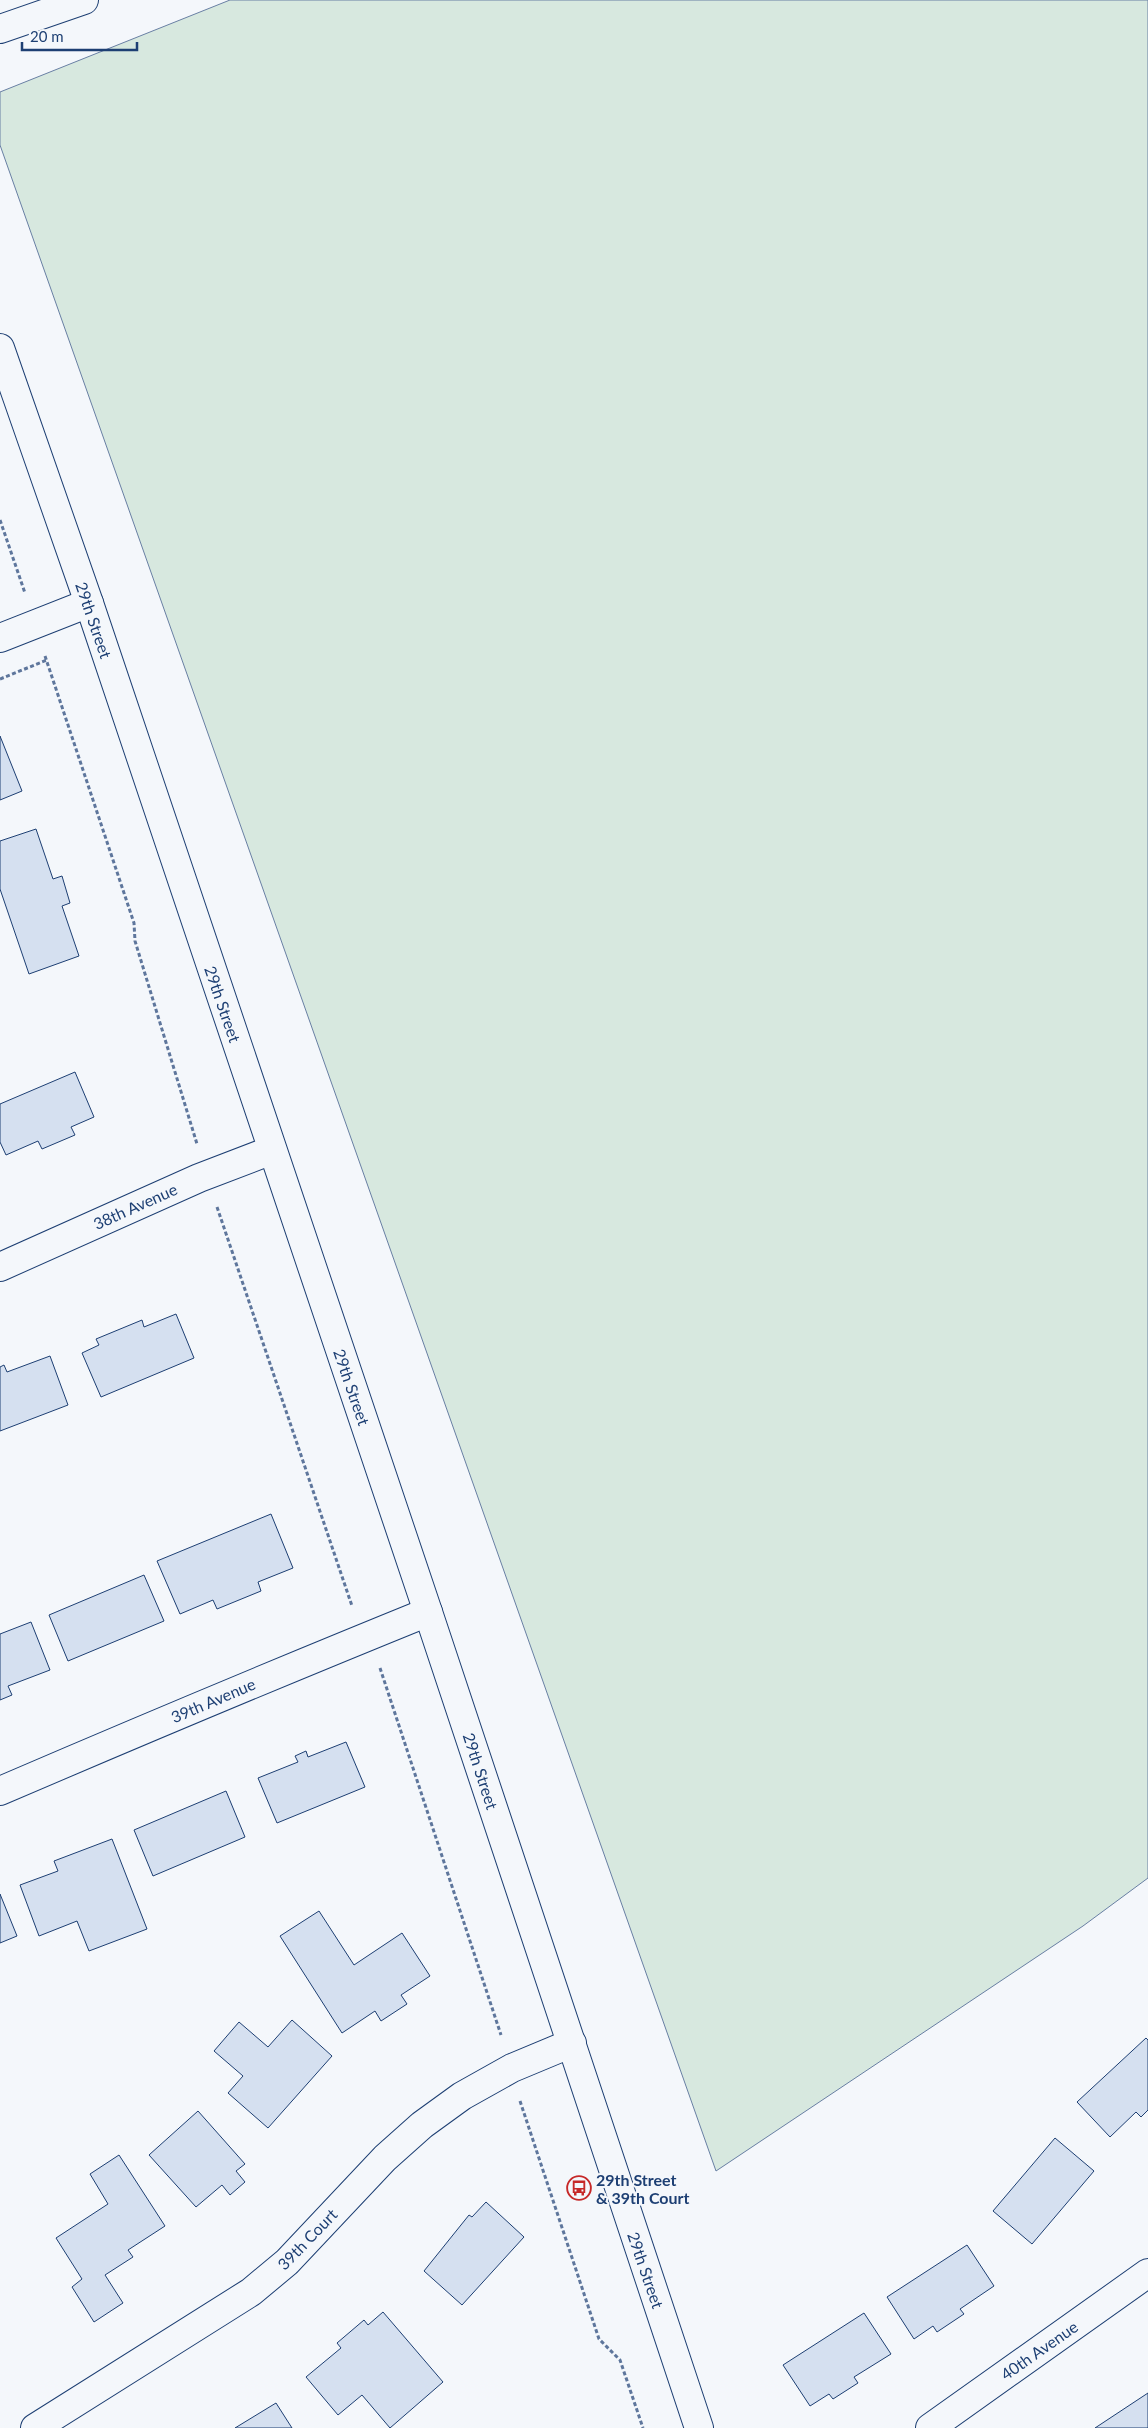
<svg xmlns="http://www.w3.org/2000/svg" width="1148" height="2428" font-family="Lato,sans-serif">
<rect width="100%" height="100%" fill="#f4f7fb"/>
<polygon fill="#d7e8df" stroke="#687fa3" points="230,0 1148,0 1148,1878 1083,1926 716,2171 0,145 0,92"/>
<g fill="#d5e0f0" stroke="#1d3f73">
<polygon points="0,736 22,791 0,800"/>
<polygon points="36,829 53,879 62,876 70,903 62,906 79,956 29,974 0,889 0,841"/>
<polygon points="75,1072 94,1117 71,1127 75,1135 42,1149 38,1141 6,1155 0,1142 0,1104"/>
<polygon points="176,1314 194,1358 101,1397 82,1353 99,1345 96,1339 142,1320 144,1327"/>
<polygon points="50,1356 68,1405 0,1431 0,1367 4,1365 7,1372"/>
<polygon points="271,1514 293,1568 258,1582 261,1591 217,1609 213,1600 180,1614 157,1561"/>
<polygon points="144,1575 164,1621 68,1661 49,1615"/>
<polygon points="31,1622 50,1670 8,1686 12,1695 0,1700 0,1634"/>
<polygon points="346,1742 365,1787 277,1823 258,1778 298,1762 295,1756 306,1751 308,1757"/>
<polygon points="226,1791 245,1837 153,1876 134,1830"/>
<polygon points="112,1839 147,1929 89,1951 77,1921 39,1936 20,1885 58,1871 54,1861"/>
<polygon points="0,1894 17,1936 0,1943"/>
<polygon points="319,1911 354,1965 402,1933 430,1976 401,1995 407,2004 381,2021 375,2011 342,2033 280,1936"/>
<polygon points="292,2020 332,2056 268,2128 228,2093 243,2076 214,2051 239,2022 268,2047"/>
<polygon points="1146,2038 1148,2040 1148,2110 1141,2117 1136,2112 1110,2137 1077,2102"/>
<polygon points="198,2111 245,2164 236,2171 245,2182 230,2195 222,2185 196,2207 149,2155"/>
<polygon points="1055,2138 1094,2171 1032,2244 993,2211"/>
<polygon points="119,2155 165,2226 128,2250 133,2257 105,2275 123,2303 94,2322 72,2287 82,2279 56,2238 108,2204 90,2174"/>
<polygon points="486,2202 524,2237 462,2305 424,2271 469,2215 472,2217"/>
<polygon points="967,2245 994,2286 960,2309 964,2314 937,2332 933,2326 914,2339 887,2297"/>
<polygon points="383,2312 443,2382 390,2428 362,2395 338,2415 306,2377 341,2348 337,2343 364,2320 368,2325"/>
<polygon points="864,2313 891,2354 854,2377 858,2383 833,2399 829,2394 810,2406 783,2365"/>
<polygon points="1148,2393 1148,2428 1095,2428"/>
<polygon points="276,2403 292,2428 235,2428"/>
</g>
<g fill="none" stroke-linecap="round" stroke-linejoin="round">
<g stroke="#1d3f73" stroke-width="30">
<g id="minor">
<polyline points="0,29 84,0"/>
<polyline points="0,638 89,603"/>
<polyline points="0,1267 199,1178 272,1150"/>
<path d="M0,1791C142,1730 285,1670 428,1612"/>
<polyline points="35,2428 251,2292 287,2262 385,2158 422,2125 462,2096 512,2068 572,2043"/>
<polyline points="930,2428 1148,2273"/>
</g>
</g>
<g stroke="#1d3f73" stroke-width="30">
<polyline id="tertiary" points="0,348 89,603 428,1612 699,2428"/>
</g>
<g stroke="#5e769c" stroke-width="3" stroke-dasharray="4 2.5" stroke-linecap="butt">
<polyline points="0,520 25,593"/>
<polyline points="45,656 134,923 135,941 197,1144"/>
<polyline points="0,679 47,660"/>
<polyline points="217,1207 352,1606"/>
<polyline points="380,1668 501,2035"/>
<polyline points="520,2101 599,2339 620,2360 643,2428"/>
</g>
<use href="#minor" stroke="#f4f7fb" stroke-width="28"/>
<use href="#tertiary" stroke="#f4f7fb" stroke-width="28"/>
</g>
<defs>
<g id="bus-ring" transform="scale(1.25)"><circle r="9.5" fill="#f4f7fb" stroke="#c62828" stroke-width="1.5"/><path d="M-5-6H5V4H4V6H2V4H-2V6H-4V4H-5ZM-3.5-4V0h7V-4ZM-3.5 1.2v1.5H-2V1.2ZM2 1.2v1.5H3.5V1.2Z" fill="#c62828"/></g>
</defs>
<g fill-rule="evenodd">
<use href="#bus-ring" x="579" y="2188"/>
</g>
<g text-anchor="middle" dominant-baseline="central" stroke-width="4" stroke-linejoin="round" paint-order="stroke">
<g font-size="16" fill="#1d3f73" stroke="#f4f7fb">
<text transform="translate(94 620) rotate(71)">29th Street</text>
<text transform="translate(223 1004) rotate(71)">29th Street</text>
<text transform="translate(135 1206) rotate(-24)">38th Avenue</text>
<text transform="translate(352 1387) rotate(71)">29th Street</text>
<text transform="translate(213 1700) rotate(-23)">39th Avenue</text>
<text transform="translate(481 1771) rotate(72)">29th Street</text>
<text transform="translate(307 2239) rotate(-46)">39th Court</text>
<text transform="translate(646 2270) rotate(71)">29th Street</text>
<text transform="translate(1039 2350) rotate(-35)">40th Avenue</text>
</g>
<g font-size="16" font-weight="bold" fill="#1d3f73" stroke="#f4f7fb" text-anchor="start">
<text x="596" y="2179">29th Street<tspan x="596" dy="18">&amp; 39th Court</tspan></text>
</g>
</g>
<path d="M22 42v8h115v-8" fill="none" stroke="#1d3f73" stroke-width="2.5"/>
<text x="30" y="42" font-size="15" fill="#1d3f73" stroke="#f4f7fb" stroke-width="4" paint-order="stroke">20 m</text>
</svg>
